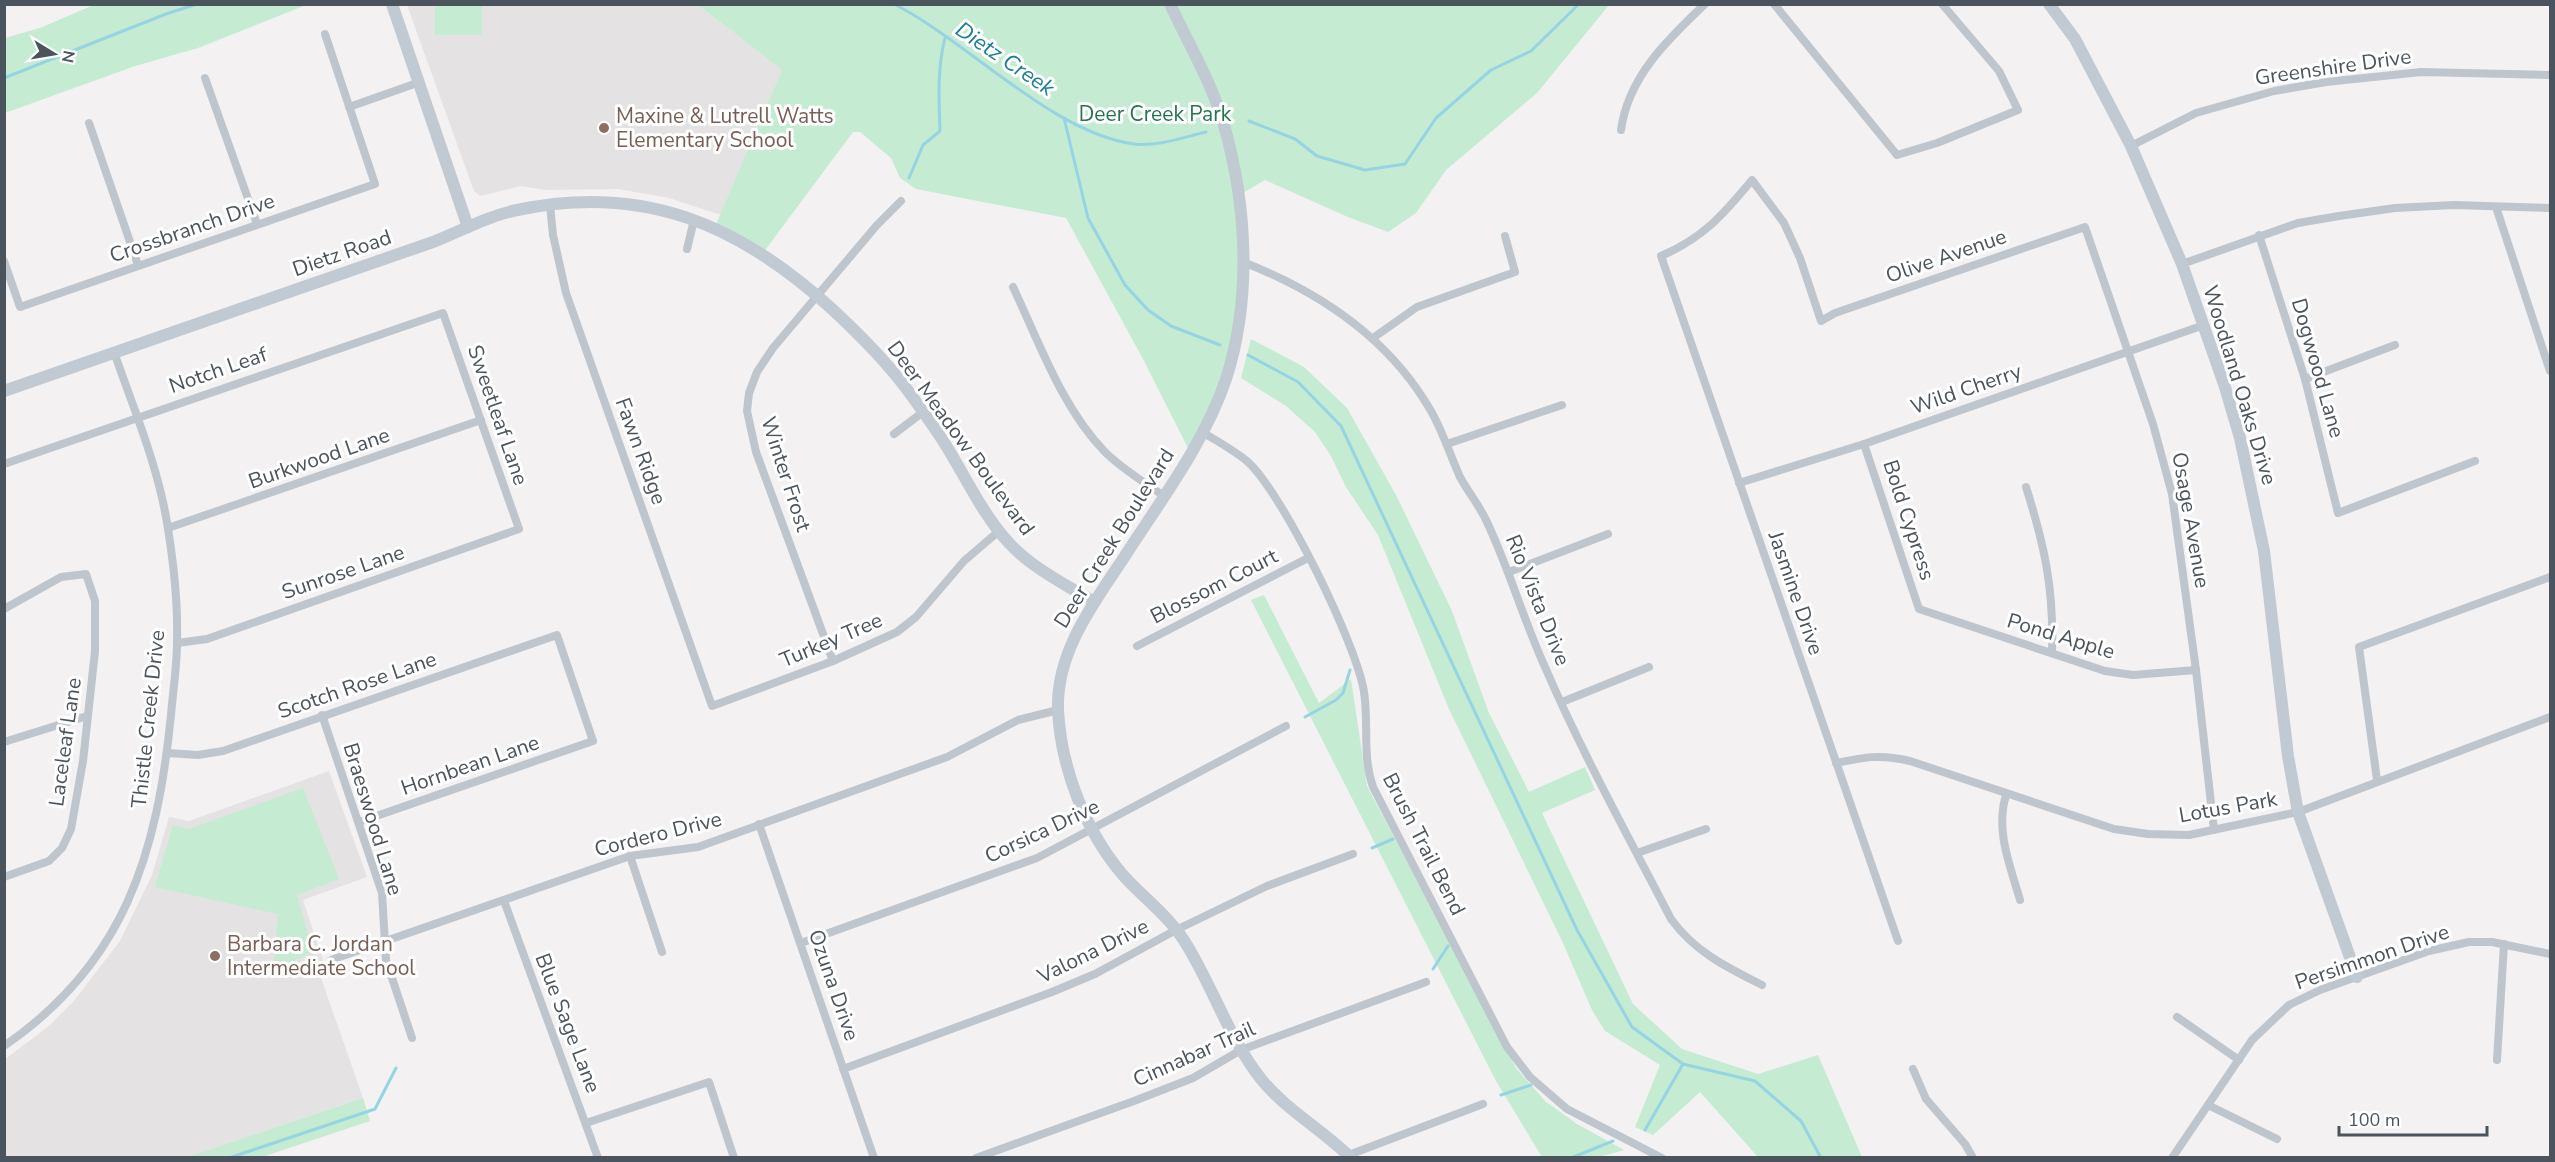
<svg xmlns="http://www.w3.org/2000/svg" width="2555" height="1162" font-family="'Nunito Sans',sans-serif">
<rect width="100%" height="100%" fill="#f3f1f1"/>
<g fill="#e4e2e2">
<polygon points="407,5 698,5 782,70 721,215 669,198 618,189 546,190 521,186 480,196 474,191"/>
<polygon points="329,771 367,877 303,900 327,972 320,975 363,1098 187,1157 5,1157 4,1060 49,1026 73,1002 120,941 152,875 169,817 189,821"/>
</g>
<g fill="#c5ebd3">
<polygon points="96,4 306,4 306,5 198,48 135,66 5,113 5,38 40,28"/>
<rect x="435" y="5" width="47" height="30"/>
<polygon points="698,5 1609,5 1537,93 1446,170 1416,213 1388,232 1348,217 1265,180 1238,196 1243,262 1225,380 1190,452 1143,359 1066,218 916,189 900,178 891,158 860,132 853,132 763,253 715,227 782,70"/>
<polygon points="1251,339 1304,367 1347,408 1396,495 1452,611 1489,713 1529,792 1585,767 1595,790 1542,813 1633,1004 1682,1049 1758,1074 1818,1055 1862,1157 1758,1157 1700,1092 1653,1135 1635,1127 1660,1065 1605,1031 1592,1010 1563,943 1449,709 1378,535 1346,487 1331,456 1315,432 1286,406 1241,378"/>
<polygon points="1264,595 1319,703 1351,679 1367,786 1516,1068 1545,1101 1577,1124 1624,1150 1599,1157 1542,1157 1496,1081 1251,600"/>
<polygon points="303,788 339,879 297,895 313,952 273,970 278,914 155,887 173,825 189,829"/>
<polygon points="363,1098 370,1121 262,1157 187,1157"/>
</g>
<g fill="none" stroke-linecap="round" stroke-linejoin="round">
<g stroke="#97d4e3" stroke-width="3">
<path d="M894,4C969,42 1052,133 1134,144C1157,147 1184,137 1206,132"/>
<polyline points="4,78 166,14 197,4"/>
<polyline points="1064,118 1088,218 1125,285 1148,310 1171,326 1220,345"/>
<polyline points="1249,121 1295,139 1317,156 1365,170 1405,164 1436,118 1491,70 1531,51 1579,4"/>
<path d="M909,178L923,145L940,131C939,99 937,69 945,38"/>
<polyline points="1248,355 1298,382 1341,426 1577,930 1632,1027 1683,1064 1755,1081 1801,1121 1821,1158"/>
<polyline points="1305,717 1336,700 1343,693 1350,670"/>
<polyline points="1372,848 1393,839"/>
<polyline points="1433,969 1448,946"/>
<polyline points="1501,1095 1531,1085"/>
<polyline points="1645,1130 1683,1064"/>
<polyline points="229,1158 375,1109 396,1068"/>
<polyline points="1571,1158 1613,1141"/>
</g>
<g stroke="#bec5cc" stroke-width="8">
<polyline points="1774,4 1897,155 1937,143 2018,110 1999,71 1942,4"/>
<polyline points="205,78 257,224"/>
<polyline points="349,107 420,82"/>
<polyline points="89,123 138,265"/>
<path d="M1621,130C1628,77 1668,39 1705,4"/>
<polyline points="2131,146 2196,113 2274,91 2326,82 2421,72 2550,75"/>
<polyline points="550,205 553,235 566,293 712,706 833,661 897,632 916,617 964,561 999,531"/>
<polyline points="2496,207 2550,371"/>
<polyline points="2259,235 2305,379 2338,513 2475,461"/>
<polyline points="687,249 694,220"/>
<polyline points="4,261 20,307 375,184 325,34"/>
<path d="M1243,262C1320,292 1389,338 1431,411C1443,432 1450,455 1460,477C1468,492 1479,505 1486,520C1509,568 1523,619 1545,667C1582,753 1628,836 1671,919C1695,952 1726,967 1762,985"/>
<polyline points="2182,264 2298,223 2339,216 2395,208 2454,205 2550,208"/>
<path d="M1013,287C1039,342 1062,408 1105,452C1122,469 1144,482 1164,496"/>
<polyline points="1373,338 1417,307 1515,272 1505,236"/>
<polyline points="2305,379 2395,345"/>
<path d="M1202,432C1217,441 1234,450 1248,462C1283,494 1357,645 1364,692C1369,724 1362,756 1373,787L1507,1047L1530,1077L1567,1109L1662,1158"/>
<polyline points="894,434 923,412"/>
<polyline points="1447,444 1562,405"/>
<polyline points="1864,444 1919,609 2105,671 2133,675 2196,670"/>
<polyline points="4,464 443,313 519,529 207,639 177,643"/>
<polyline points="1739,483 1864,444 2204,325"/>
<path d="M2026,487C2045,547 2054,590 2052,653"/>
<polyline points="168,528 481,420"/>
<polyline points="1509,572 1608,534"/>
<polyline points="4,609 61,577 86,574 95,601 95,651 83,761 71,829 62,848 49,861 4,877"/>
<polyline points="1137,646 1308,558"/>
<polyline points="833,661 756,452 747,411 749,393 757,372 773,348 877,225 901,201"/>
<polyline points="1562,702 1649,667"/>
<polyline points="322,715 382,893 386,960 412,1038"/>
<polyline points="4,742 87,716"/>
<polyline points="167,753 198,755 223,751 557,635 593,741 359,822"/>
<path d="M1836,763C1865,757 1880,754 1910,761L2114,829L2148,834L2189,835L2298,812L2550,717"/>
<polyline points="2377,780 2359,647 2550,577"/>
<path d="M2006,795C1995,830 2010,865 2020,900"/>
<polyline points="759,824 874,1158"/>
<polyline points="1637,853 1706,829"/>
<polyline points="630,856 662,952"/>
<polyline points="504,901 598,1158"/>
<path d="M1898,941L1661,256C1703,238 1723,215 1752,180L1784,223L1800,258L1821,321L1835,313L2085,227L2153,424L2172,494L2196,670L2214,830"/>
<polyline points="801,943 1037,858 1286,726"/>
<polyline points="331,960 630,856 698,847 947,757 1018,720 1058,710"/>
<polyline points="2177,1017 2239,1060"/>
<path d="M4,1046C125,963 157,854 171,715C173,691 177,666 177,642C178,605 174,566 168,529C159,468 134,410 114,352"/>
<polyline points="2497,1060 2504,944"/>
<polyline points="843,1069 1052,992 1095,974 1176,930 1267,886 1353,854"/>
<polyline points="1913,1069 1926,1099 1965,1144 1973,1158"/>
<polyline points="2208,1105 2277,1139"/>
<polyline points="586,1123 709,1082 734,1158"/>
<polyline points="1346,1156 1483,1104"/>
<polyline points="976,1158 1134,1101 1193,1078 1241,1050 1426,982"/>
<polyline points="2172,1158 2252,1040 2289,1005 2320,990 2429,951 2469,942 2492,942 2550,954"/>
</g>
<g stroke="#c1c9d2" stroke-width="12">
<polyline points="392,4 468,227"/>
<path d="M1170,4C1188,43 1212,83 1224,125C1247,206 1252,298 1226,379C1205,442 1161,500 1125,556C1094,603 1056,651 1058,710C1061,768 1085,830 1122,874C1144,899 1171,917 1188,947C1214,990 1230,1040 1261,1079C1286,1110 1323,1130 1351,1158"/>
<polyline points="2049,4 2075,39 2131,146 2182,264 2225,387 2240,438 2264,551 2288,756 2298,812 2357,977"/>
<path d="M4,391L433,242C461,231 488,216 517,210C644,183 740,225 832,309C859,334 884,359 906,388C919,406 933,425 945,444C966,477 982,514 1009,543C1032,568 1065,584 1094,602"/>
</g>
</g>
<g fill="#8d6e63" stroke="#fff" stroke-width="2">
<circle cx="604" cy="128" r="6"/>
<circle cx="215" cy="956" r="6"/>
</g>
<g text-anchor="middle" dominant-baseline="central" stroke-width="6" stroke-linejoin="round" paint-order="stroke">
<g font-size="21" fill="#4b545c" stroke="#fff">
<text transform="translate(2333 67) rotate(-8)">Greenshire Drive</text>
<text transform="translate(192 228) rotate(-19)">Crossbranch Drive</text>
<text transform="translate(342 253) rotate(-19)">Dietz Road</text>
<text transform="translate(1946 256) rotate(-19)">Olive Avenue</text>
<text transform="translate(2318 368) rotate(74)">Dogwood Lane</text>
<text transform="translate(218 370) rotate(-19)">Notch Leaf</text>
<text transform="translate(2240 385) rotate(73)">Woodland Oaks Drive</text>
<text transform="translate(1966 389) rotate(-19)">Wild Cherry</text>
<text transform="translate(498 415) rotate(71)">Sweetleaf Lane</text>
<text transform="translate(961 438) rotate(54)">Deer Meadow Boulevard</text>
<text transform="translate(641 451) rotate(70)">Fawn Ridge</text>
<text transform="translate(319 458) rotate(-19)">Burkwood Lane</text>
<text transform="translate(786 474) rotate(72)">Winter Frost</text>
<text transform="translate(1909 520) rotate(72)">Bold Cypress</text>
<text transform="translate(2191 520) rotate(80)">Osage Avenue</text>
<text transform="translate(1114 538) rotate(-58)">Deer Creek Boulevard</text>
<text transform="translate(343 572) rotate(-19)">Sunrose Lane</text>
<text transform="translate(1214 586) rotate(-27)">Blossom Court</text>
<text transform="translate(1796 593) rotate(71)">Jasmine Drive</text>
<text transform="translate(1538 600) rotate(68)">Rio Vista Drive</text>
<text transform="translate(2061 636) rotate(17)">Pond Apple</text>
<text transform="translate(831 640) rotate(-23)">Turkey Tree</text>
<text transform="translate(357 685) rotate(-19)">Scotch Rose Lane</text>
<text transform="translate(148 719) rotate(-84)">Thistle Creek Drive</text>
<text transform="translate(65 742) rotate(-82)">Laceleaf Lane</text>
<text transform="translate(470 765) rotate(-19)">Hornbean Lane</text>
<text transform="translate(2228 807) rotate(-10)">Lotus Park</text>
<text transform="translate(373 819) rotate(73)">Braeswood Lane</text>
<text transform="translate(1042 831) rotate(-25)">Corsica Drive</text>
<text transform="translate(658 834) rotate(-14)">Cordero Drive</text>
<text transform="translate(1424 844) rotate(63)">Brush Trail Bend</text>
<text transform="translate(1093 951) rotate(-26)">Valona Drive</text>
<text transform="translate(2372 957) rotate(-19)">Persimmon Drive</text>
<text transform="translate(834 985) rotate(71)">Ozuna Drive</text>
<text transform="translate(568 1023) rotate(69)">Blue Sage Lane</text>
<text transform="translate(1194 1054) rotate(-24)">Cinnabar Trail</text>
</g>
<g font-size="21" fill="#22764b" stroke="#fff">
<text x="1155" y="114">Deer Creek Park</text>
</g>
<g font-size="21" fill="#785e54" stroke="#fff" text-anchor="start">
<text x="616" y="116">Maxine &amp; Lutrell Watts<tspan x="616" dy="24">Elementary School</tspan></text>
<text x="227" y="944">Barbara C. Jordan<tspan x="227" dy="24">Intermediate School</tspan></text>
</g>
<g font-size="22" font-style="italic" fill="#1c7e96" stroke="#fff">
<text transform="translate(1005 59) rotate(34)">Dietz Creek</text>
</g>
</g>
<rect width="2555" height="1162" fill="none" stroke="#4b545c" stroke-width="12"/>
<g transform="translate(54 54) rotate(101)" stroke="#ffffff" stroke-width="4.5" paint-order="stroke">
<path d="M0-4.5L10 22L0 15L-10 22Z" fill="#4b545c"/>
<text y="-9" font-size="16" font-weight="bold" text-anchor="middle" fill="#4b545c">N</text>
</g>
<path d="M2339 1126v9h148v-9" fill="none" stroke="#4b545c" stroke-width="3"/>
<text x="2348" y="1126" font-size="18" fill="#4b545c" stroke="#ffffff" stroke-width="4.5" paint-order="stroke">100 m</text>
</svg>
